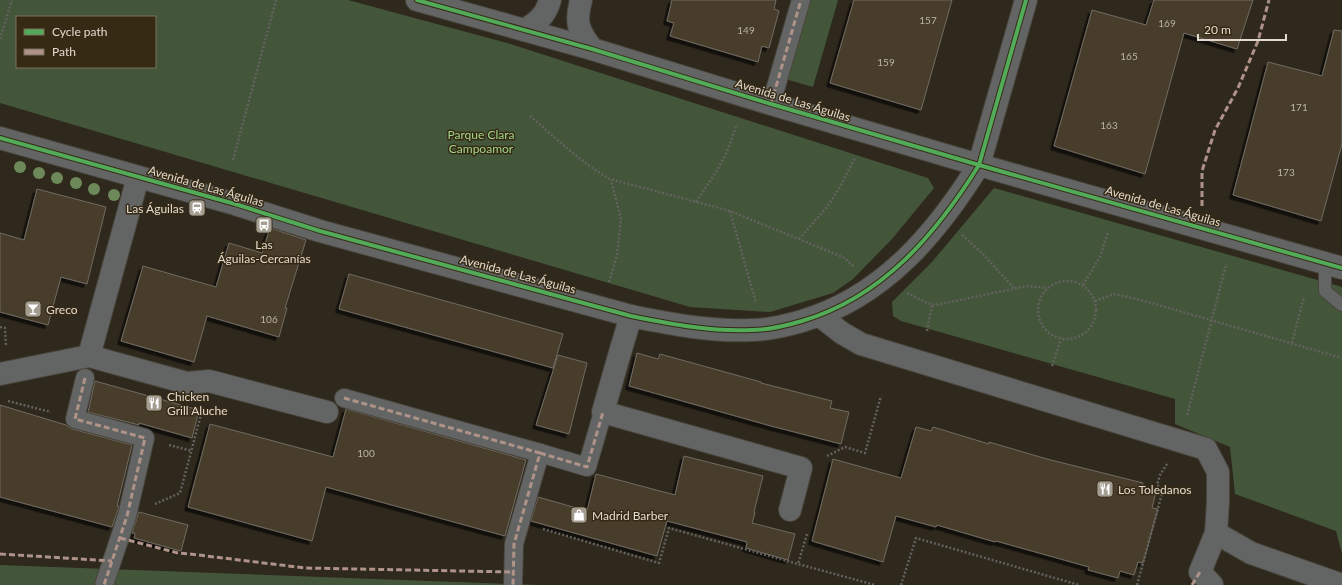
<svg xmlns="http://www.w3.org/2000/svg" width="1342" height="585" font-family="Lato,sans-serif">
<defs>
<filter id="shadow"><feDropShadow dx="-3.5" dy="3.5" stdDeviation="0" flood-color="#0009"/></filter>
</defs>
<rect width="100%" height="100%" fill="#2e281d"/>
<g fill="#44563a" fill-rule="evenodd">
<path d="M0,0H348L507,43L928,178L934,188L892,239L853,279L833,293L770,312L690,307L0,103ZM17,17H155V67H17Z"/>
<polygon points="805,0 838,0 813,87 782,78"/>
<polygon points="994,188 1342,287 1342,554 1336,531 1235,494 1230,447 1175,424 1175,399 901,321 893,316 892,302 932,262"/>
<polygon points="0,565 539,585 0,585"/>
</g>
<g fill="#463d2c" stroke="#716b62" filter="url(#shadow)">
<polygon points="672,0 776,0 774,9 779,11 769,48 762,46 758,62 670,36 674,23 667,21"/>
<polygon points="854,0 952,0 921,110 830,83"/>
<polygon points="1154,0 1253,0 1237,49 1184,33 1145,174 1054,146 1092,10 1146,25"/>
<polygon points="1334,30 1342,31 1342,144 1321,221 1233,195 1268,62 1322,76"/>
<polygon points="37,189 106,207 87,284 61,277 48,325 0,312 0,233 24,240"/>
<polygon points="270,228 306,240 285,308 287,308 279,337 207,316 194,362 121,341 143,266 216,287 229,243 262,253"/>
<polygon points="349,274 563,334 553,368 339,309"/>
<polygon points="637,353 658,359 660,354 761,382 761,383 832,401 830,408 849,412 841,444 771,426 629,386"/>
<polygon points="558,355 587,363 569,434 536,425"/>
<polygon points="95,381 199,410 192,438 139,423 139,425 88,412"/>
<polygon points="0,405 66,425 72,429 132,445 117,506 119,506 117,513 112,527 0,497"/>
<polygon points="346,409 526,460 505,536 326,487 312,541 188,507 210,424 333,457"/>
<polygon points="916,427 931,431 933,427 989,444 989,442 1047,459 1143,483 1142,488 1156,492 1152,508 1158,509 1143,563 1138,562 1134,575 1120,571 1118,578 1088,570 1089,567 996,541 995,542 937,525 936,527 896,516 883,562 812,541 833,459 901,478"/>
<polygon points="684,456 763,476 754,512 755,513 752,523 795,534 788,560 746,548 747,542 667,521 657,556 531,521 538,497 587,511 596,474 675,495"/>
<polygon points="139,512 188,525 181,551 134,538 135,533 132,533"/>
</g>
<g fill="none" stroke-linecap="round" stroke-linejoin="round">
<g stroke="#49443b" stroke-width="14">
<polyline id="service" points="1325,263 1325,291 1342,305"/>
</g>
<g stroke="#49443b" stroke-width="20">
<g id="pedestrian">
<polyline points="771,104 801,0"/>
<polyline points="85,378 75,419 145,438 127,516 104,585"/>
<polyline points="344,398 540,453 514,544 513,585"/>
<polyline points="540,453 587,467 603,412"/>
</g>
</g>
<g stroke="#49443b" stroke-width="24">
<g id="minor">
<polyline points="417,0 592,49 771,104 979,165 1342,268"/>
<path d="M581,0C575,23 578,30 592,49"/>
<path d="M524,30C538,22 546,15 550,0"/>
<path d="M0,138L235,204L320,231L631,316C671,324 711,332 752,330C769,330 785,326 802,321C883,297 936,234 979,165L1026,0"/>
<polyline points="631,316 621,349 603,412 801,468 790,510"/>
<polyline points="820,316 842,333 861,344 1206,449 1218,472 1218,501 1216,533 1251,553 1342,585"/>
<polyline points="89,356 138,177"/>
<polyline points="0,374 89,356 187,383 209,381 327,412"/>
<polyline points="1212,585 1200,572 1216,533"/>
</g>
</g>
<g stroke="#63625e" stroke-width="2.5" stroke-dasharray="2 2" stroke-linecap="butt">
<polyline points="0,39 12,0"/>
<path d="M530,116C556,138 581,163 610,179L730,211L845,258L854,267"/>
<polyline points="233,160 276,0"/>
<polyline points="696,202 716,172 727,152 737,124"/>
<polyline points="730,211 756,303"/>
<polyline points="962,235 982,253 1014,288"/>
<polyline points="799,239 827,207 838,190 855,158"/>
<circle cx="1067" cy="310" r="29"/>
<polyline points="609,282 617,255 621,219 611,180"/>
<polyline points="1083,285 1100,257 1108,232"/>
<path d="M907,293C917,297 925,304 936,305L1027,286L1047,288"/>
<polyline points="1095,301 1114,294 1141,300 1342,358"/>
<polyline points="0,327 5,328 6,347"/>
<polyline points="927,331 932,305"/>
<polyline points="1292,343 1304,297"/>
<polyline points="1052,366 1061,339"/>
<polyline points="8,401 51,412"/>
<polyline points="1187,415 1226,265"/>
<polyline points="169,445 192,451"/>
<polyline points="827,456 845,447 865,453 881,396"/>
<polyline points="155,504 180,493 203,407"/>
<polyline points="543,529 659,563 669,528 798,564"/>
<polyline points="807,534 798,564 875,585"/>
<polyline points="901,585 916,538 1079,585"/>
<polyline points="1137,585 1163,490 1157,485 1160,475 1167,464"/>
</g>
<use href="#service" stroke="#636564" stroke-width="12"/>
<use href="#pedestrian" stroke="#636564" stroke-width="18"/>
<use href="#minor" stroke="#636564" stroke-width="22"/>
<g stroke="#af9288" stroke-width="3" stroke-dasharray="6 3" stroke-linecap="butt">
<polyline points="771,104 801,0"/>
<polyline points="1202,206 1202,171 1215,130 1238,88 1258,41 1269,0"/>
<polyline points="85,378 75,419 145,438 127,516 104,585"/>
<polyline points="344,398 540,453 514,544 513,585"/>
<polyline points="540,453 587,467 603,412"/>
<polyline points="120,538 178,553 190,554 305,568 513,572"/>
<polyline points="0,554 112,561"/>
<polyline points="1192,585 1200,572"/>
</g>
<g stroke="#362a15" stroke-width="6">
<g id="cycleway">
<polyline points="417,0 592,49 771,104 979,165 1342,268"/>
<path d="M0,138L235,204L320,231L631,316C671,324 711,332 752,330C769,330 785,326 802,321C883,297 936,234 979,165L1026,0"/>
</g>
</g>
<use href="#cycleway" stroke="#51ab58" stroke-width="4"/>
</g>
<g fill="#6d8859">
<circle cx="20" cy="167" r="6"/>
<circle cx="39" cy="173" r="6"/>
<circle cx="57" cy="178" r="6"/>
<circle cx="76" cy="183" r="6"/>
<circle cx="94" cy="189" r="6"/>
<circle cx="114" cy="195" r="6"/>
</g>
<defs>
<g id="station-square" transform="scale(0.9)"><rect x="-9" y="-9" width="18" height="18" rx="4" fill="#a39c90" stroke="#362a15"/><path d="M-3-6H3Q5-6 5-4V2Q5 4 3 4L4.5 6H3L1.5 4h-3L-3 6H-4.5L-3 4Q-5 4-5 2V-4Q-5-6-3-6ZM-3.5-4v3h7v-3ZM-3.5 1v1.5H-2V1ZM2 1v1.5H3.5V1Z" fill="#fff"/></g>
<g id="bus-square" transform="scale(0.9)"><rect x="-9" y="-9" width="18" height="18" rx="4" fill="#a39c90" stroke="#362a15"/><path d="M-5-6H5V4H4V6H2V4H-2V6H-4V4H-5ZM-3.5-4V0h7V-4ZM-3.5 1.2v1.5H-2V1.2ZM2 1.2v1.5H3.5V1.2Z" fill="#fff"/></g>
<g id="bar-square" transform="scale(0.9)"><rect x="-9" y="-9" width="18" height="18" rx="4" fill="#a39c90" stroke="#362a15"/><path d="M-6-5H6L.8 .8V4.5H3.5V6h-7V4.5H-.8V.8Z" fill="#fff"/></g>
<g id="restaurant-square" transform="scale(0.9)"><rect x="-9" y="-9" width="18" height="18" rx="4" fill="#a39c90" stroke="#362a15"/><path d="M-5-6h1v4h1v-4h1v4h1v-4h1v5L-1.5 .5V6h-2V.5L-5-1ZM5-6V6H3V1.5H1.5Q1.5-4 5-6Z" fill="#fff"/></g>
<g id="shop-square" transform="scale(0.9)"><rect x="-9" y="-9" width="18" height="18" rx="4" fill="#a39c90" stroke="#362a15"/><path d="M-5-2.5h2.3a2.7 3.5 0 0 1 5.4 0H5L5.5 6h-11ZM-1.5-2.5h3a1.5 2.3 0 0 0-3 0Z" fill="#fff"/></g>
</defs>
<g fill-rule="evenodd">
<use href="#station-square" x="197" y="208"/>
<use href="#bus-square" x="264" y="225"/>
<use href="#bar-square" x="33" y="309"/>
<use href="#restaurant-square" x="154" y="403"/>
<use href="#restaurant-square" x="1105" y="489"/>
<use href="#shop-square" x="579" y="515"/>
</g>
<g text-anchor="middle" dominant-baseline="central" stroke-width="3" stroke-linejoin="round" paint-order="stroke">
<g font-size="10" fill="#bbb3a6">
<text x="928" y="20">157</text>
<text x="1167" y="23">169</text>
<text x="746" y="30">149</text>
<text x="1129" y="56">165</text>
<text x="886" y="62">159</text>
<text x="1299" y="107">171</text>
<text x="1109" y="125">163</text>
<text x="1286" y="172">173</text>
<text x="269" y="319">106</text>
<text x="366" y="453">100</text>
</g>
<g font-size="12" fill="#e2dace" stroke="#362a15">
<text transform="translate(793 100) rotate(17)">Avenida de Las Águilas</text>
<text transform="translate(206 186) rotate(16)">Avenida de Las Águilas</text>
<text transform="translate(1163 206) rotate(16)">Avenida de Las Águilas</text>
<text transform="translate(518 274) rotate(15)">Avenida de Las Águilas</text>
</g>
<g font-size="12" fill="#a0d78a" stroke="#362a15">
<text x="481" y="134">Parque Clara<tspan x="481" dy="14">Campoamor</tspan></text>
</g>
<g font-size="12" fill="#e2dace" stroke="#362a15" text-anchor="start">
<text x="184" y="208" text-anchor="end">Las Águilas</text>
<text x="264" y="244" text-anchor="middle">Las<tspan x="264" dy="14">Águilas-Cercanías</tspan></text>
<text x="46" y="309">Greco</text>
<text x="167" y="396">Chicken<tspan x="167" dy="14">Grill Aluche</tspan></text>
<text x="1118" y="489">Los Toledanos</text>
<text x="592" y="515">Madrid Barber</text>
</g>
</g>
<rect x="16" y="16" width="140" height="52" fill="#362a15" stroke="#7b705f"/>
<rect x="24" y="29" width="20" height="6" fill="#51ab58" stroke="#7b705f"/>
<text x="52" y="36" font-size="12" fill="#e2dace">Cycle path</text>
<rect x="24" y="49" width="20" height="6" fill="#af9288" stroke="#7b705f"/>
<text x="52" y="56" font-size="12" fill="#e2dace">Path</text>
<path d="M1198 34v6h88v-6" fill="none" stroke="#e2dace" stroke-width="2"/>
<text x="1204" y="34" font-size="12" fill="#e2dace" stroke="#362a15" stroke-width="3" paint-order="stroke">20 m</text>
</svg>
